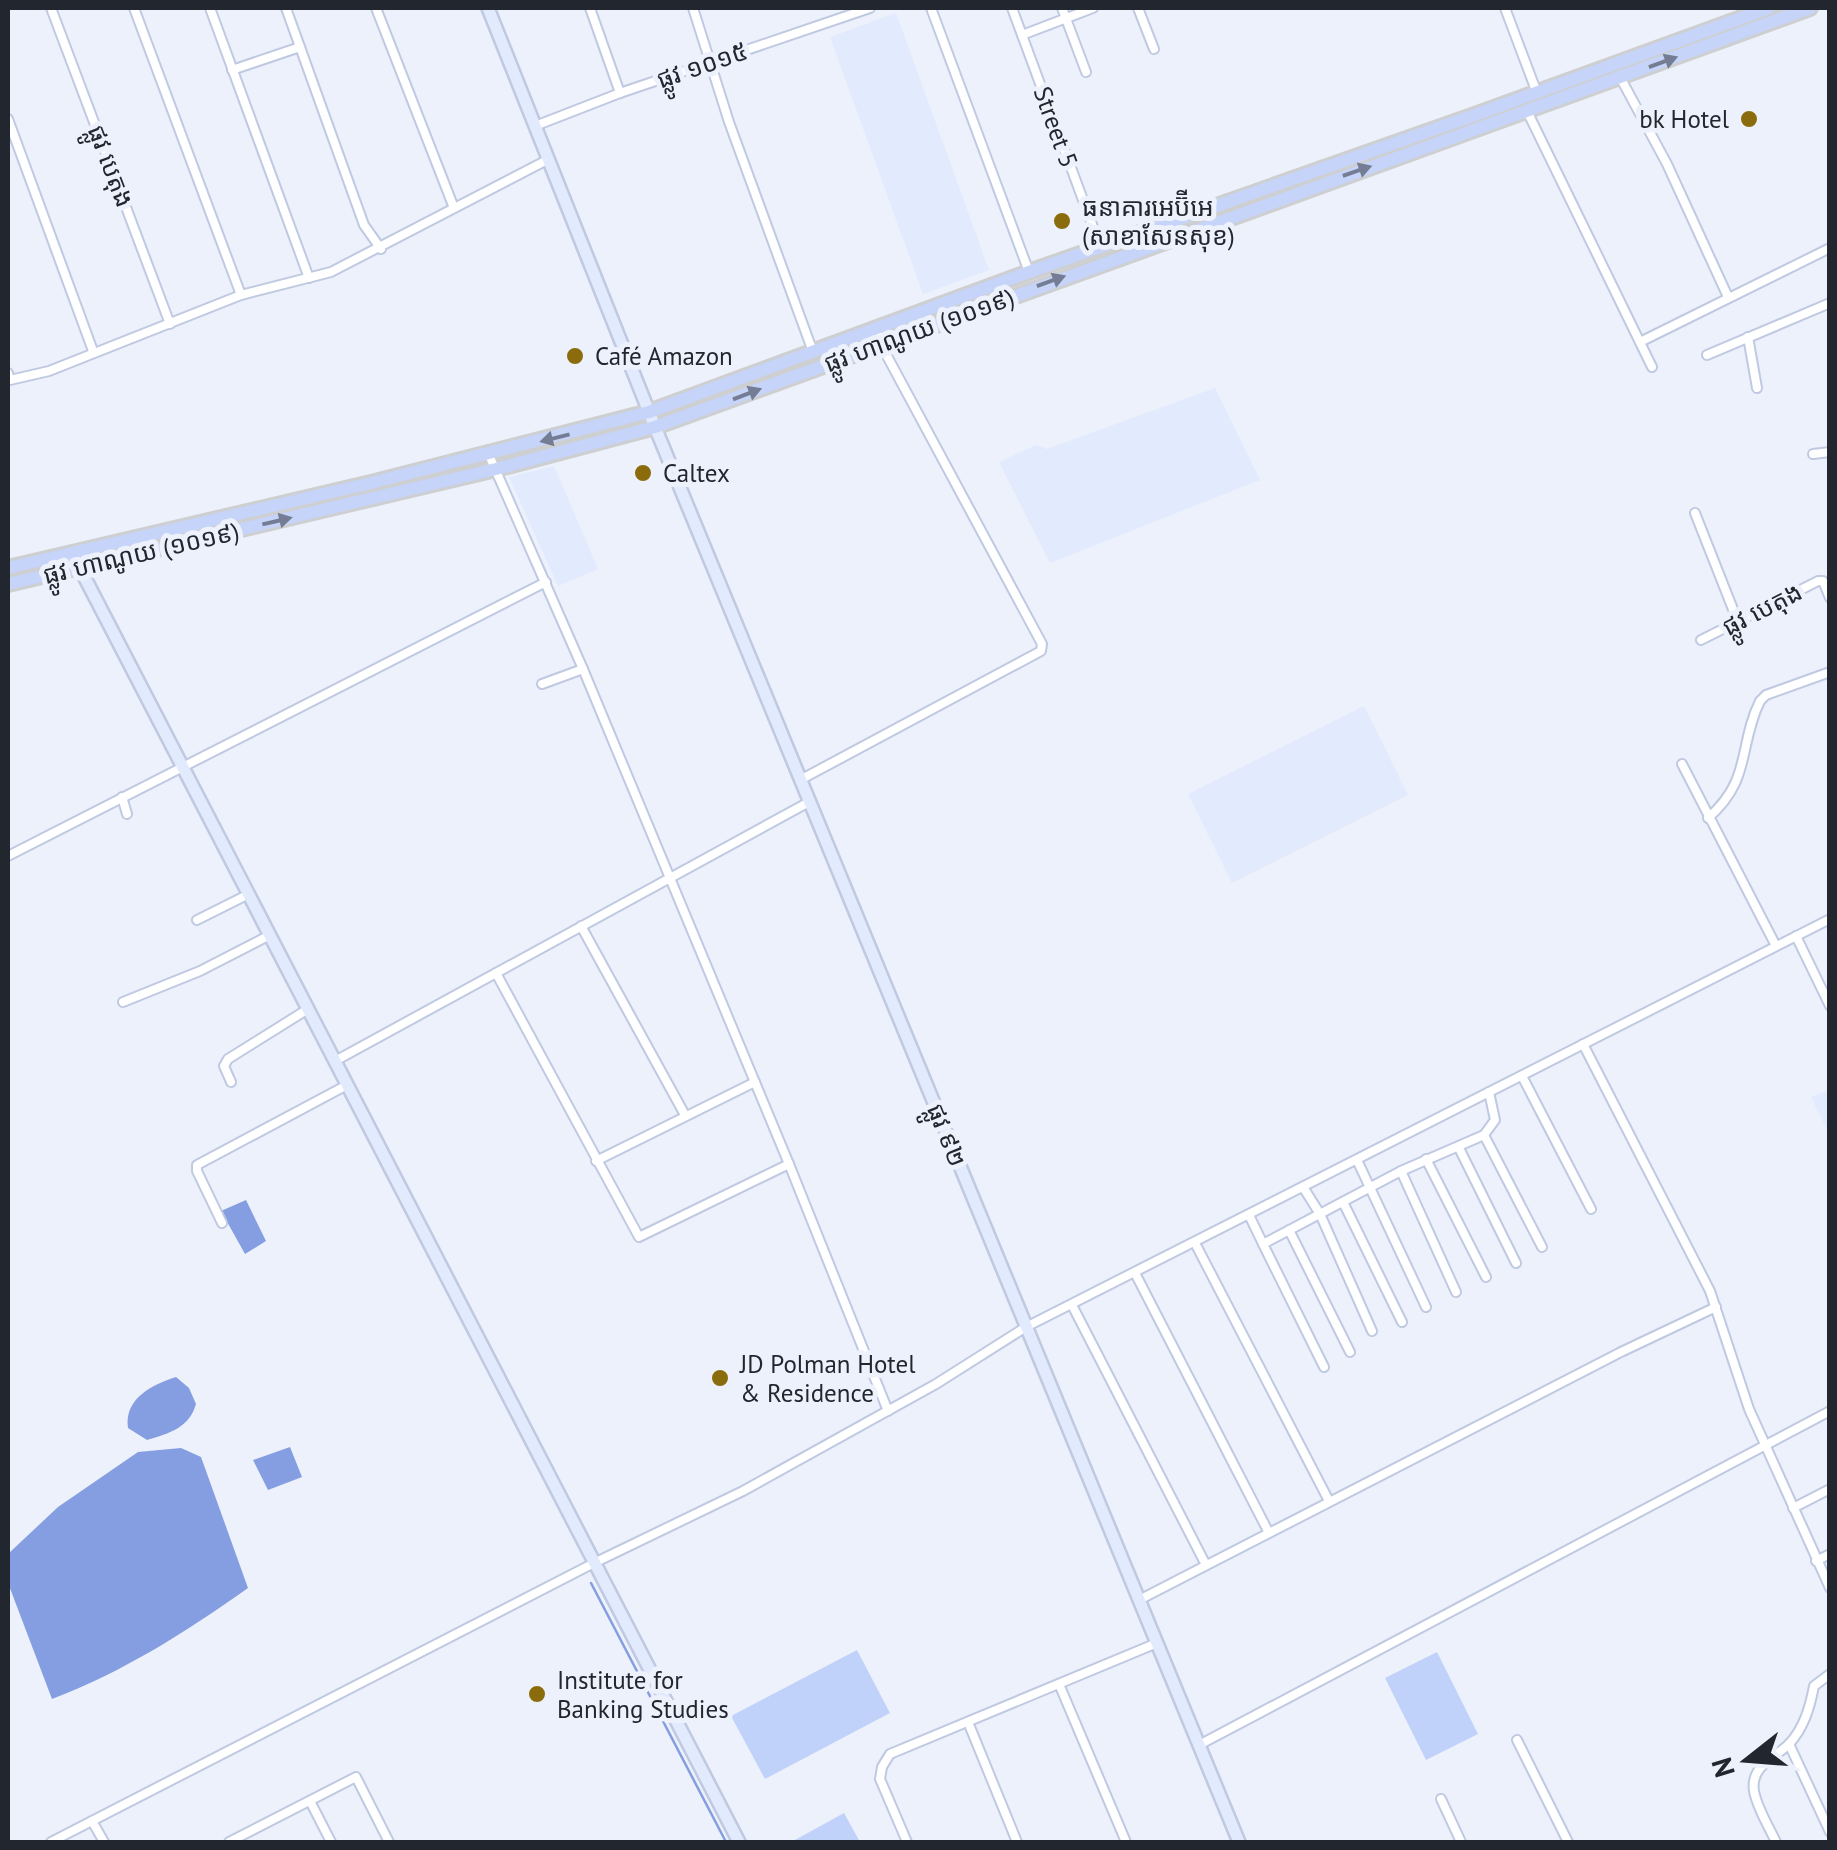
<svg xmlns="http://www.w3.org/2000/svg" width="1837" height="1850" font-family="'PT Sans','Noto Sans Khmer',sans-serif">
<rect width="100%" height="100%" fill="#edf1fb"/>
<g fill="#e2eafd">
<polygon points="896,13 989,270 923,294 830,37"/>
<polygon points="1215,388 1260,480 1050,563 999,462 1036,445 1047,449"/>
<polygon points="554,466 598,569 558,586 509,477"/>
<polygon points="1364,706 1408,795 1232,883 1188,794"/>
<polygon points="1829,1090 1829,1133 1811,1097"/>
</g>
<g fill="#c1d2fa">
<polygon points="857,1650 890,1713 765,1779 731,1716"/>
<polygon points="1437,1652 1478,1734 1426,1760 1385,1678"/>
<polygon points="844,1813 860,1842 796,1842 795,1840"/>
</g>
<g fill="#849ee1">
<polygon points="246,1200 266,1241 245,1254 221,1211"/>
<path d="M176,1377L189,1388L196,1404C189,1428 170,1433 147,1440L128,1428C124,1399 151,1385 176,1377Z"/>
<polygon points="290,1447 302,1477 268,1490 253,1460"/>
<path d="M181,1448L201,1457L248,1588C186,1632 123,1672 52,1699L8,1583V1554L58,1507L138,1452Z"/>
</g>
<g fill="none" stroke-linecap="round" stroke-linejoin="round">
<polyline stroke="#849ee1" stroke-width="2.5" points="591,1583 726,1842"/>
<g stroke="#bfc9e1" stroke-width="12">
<g id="street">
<polyline points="51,8 170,324"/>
<polyline points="134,8 241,295"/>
<polyline points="210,8 309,278"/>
<polyline points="286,8 364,225 381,249"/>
<polyline points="376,8 454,208"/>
<polyline points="590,8 620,93"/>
<polyline points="693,8 729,122 813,352"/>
<polyline points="931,8 1029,272"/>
<polyline points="1012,8 1100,246"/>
<polyline points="1062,8 1086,72"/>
<polyline points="1138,8 1154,49"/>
<polyline points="1505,8 1537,93"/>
<polyline points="1022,35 1093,8"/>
<polyline points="232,70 300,47"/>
<polyline points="1620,77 1667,164 1728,297"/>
<polyline points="1527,111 1652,367"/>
<polyline points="8,119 93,351"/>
<polyline points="535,126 620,93 870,8"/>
<polyline points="1748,337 1757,388"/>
<polyline points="1640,342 1830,248"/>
<polyline points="1707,355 1830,303"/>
<polyline points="8,373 10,380 49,371 241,295 331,272 549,159"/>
<polyline points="1813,454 1830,452"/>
<polyline points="489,455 583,669 789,1164 888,1411"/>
<polyline points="1695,513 1738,622"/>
<polyline points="1701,640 1818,581 1823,581 1830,598"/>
<polyline points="542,684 583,669"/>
<polyline points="1682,764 1776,946"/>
<polyline points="800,780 1041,651 1042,644 887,356 876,329"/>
<polyline points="122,797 127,814"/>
<path d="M1708,818C1752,780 1738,746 1760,701L1766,695L1830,672"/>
<polyline points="8,856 546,582"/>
<polyline points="197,920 249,894"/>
<polyline points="581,926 685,1115"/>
<polyline points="1796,936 1830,1006"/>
<polyline points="496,973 639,1237 789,1164"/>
<polyline points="123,1002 200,971 270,935"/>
<polyline points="1583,1044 1710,1291 1749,1409 1830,1588"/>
<polyline points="335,1061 809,802"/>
<polyline points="1522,1076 1591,1209"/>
<polyline points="231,1082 224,1066 228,1059 308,1009"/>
<polyline points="1484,1135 1542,1247"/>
<polyline points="1459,1148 1516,1263"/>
<polyline points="1426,1159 1486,1277"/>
<polyline points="1357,1160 1426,1307"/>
<polyline points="596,1161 755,1082"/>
<polyline points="1401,1171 1456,1292"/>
<polyline points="1303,1187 1320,1214 1372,1331"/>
<polyline points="1343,1202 1402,1322"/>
<polyline points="1249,1215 1263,1244"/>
<polyline points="222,1223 197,1171 197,1165 347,1085"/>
<polyline points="1289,1230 1350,1352"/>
<polyline points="1195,1243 1329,1501"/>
<polyline points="1135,1273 1269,1533"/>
<polyline points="1072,1305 1206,1565"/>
<polyline points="1324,1367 1263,1244 1401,1171 1484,1135 1495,1120 1489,1092"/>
<polyline points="1793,1508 1830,1489"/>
<polyline points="1816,1561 1830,1554"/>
<polyline points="1139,1600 1621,1352 1716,1307"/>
<polyline points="1059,1684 1126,1842"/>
<polyline points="968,1722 1017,1842"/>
<polyline points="1517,1740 1568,1842"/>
<polyline points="1789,1744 1830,1832"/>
<polyline points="1199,1745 1830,1411"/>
<polyline points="1441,1799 1461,1842"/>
<polyline points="310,1801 331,1842"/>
<polyline points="92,1821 104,1842"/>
<polyline points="51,1842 594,1563 743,1491 936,1384 1026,1327 1830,919"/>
<polyline points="229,1842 356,1777 389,1842"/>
<polyline points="907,1842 880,1779 882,1767 890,1754 1157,1643"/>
<path d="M1776,1842C1769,1827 1757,1808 1754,1791C1750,1766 1775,1758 1789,1744C1804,1728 1810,1707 1814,1686L1830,1674"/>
</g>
</g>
<g stroke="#bfc9e1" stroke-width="16">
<g id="secondary">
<polyline points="488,8 655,427 1239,1842"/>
<polyline points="72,553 739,1842"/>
</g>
</g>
<g stroke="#cecfd1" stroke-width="18">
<g id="primary">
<polyline points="8,568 371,483 649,412 1029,272 1472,116 1769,8"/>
<polyline points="8,584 496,469 655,427 1810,8"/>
</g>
</g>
<use href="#street" stroke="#fff" stroke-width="8"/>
<use href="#secondary" stroke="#e2eafd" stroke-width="11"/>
<use href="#primary" stroke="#c6d4fa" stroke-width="12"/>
</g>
<defs><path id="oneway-solid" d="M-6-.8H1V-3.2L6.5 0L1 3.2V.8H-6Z" transform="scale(2.5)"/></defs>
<g fill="#747d94">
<use href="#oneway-solid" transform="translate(1663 62) rotate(-20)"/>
<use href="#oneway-solid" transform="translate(1357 171) rotate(-19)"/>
<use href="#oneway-solid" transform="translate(1051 281) rotate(-20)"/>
<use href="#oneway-solid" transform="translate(747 394) rotate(-21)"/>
<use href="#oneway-solid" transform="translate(555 438) rotate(166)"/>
<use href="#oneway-solid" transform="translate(277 521) rotate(-13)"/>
</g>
<g fill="#8b6c0d" stroke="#edf1fb" stroke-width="4">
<circle cx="1749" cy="119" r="10"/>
<circle cx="1062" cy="221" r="10"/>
<circle cx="575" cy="356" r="10"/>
<circle cx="643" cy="473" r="10"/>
<circle cx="720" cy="1378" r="10"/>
<circle cx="537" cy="1694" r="10"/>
</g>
<g text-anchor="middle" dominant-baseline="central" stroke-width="10" stroke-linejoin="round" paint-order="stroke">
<g font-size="25" fill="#22262f" stroke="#edf1fb">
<text transform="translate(702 65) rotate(-19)">ផ្លូវ ១០១៥</text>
<text transform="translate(1056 127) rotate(70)">Street 5</text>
<text transform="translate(111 166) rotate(69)">ផ្លូវ បេតុង</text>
<text transform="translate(919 330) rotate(-20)">ផ្លូវ ហាណូយ (១០១៩)</text>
<text transform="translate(141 553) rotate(-13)">ផ្លូវ ហាណូយ (១០១៩)</text>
<text transform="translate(1762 609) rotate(-27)">ផ្លូវ បេតុង</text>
<text transform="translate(947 1135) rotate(68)">ផ្លូវ ៩២</text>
</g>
<g font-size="25" fill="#22262f" stroke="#edf1fb" text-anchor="start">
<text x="1729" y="119" text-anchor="end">bk Hotel</text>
<text x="1082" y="207">ធនាគារអេប៊ីអេ<tspan x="1082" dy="29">(សាខាសែនសុខ)</tspan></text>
<text x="595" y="356">Café Amazon</text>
<text x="663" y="473">Caltex</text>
<text x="740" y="1364">JD Polman Hotel<tspan x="740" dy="29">&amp; Residence</tspan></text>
<text x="557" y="1680">Institute for<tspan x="557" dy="29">Banking Studies</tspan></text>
</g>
</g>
<rect width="1837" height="1850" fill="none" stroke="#22262f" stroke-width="20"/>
<g transform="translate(1747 1760) rotate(253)" stroke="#edf1fb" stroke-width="8" paint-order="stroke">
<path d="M0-8L18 38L0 25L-18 38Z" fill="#22262f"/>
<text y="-15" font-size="28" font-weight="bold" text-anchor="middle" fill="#22262f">N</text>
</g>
</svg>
